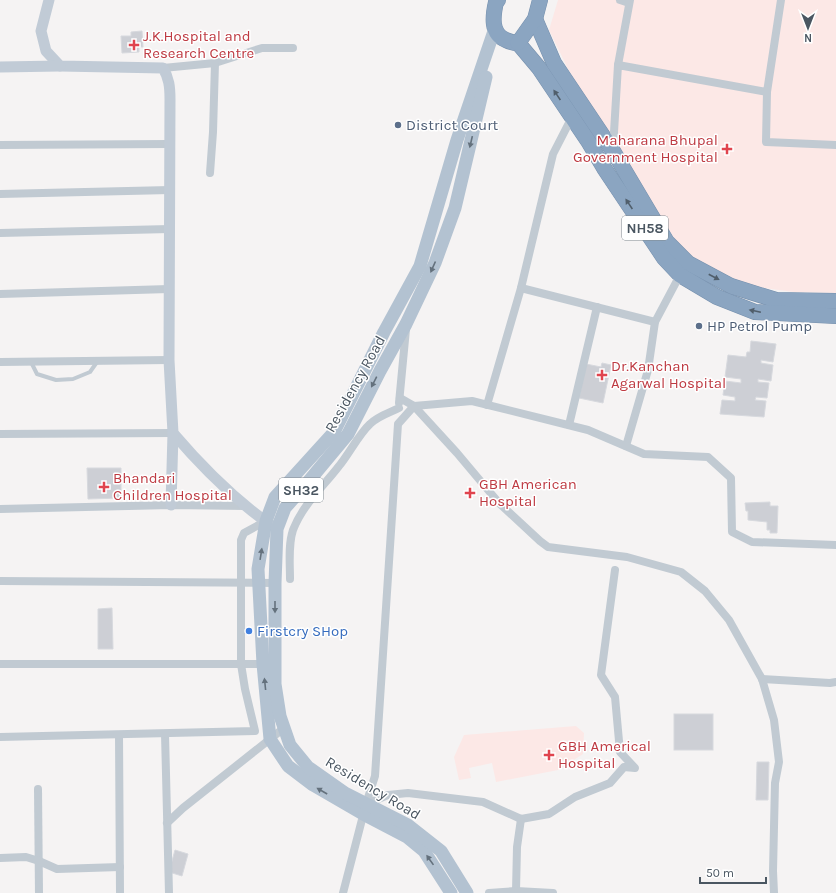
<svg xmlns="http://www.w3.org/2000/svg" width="836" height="893" font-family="Karla,sans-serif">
<rect width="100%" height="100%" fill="#f5f3f3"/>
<g fill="#fce8e6">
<polygon points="558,0 836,0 836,293 794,292 750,286 695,261 667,230 568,69 549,30"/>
<polygon points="576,726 584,733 583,754 558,770 496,782 492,763 469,768 471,778 459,780 454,757 464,735"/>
</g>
<g fill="#cdcfd5" stroke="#d7d9de">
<polygon points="142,31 143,47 139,47 139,52 122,53 121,36 131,36 131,32"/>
<polygon points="751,341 776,344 773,362 761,360 761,363 773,365 771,381 758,379 758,382 769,383 767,398 756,397 755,400 766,401 764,417 720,414 722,400 735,401 735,397 723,395 725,381 741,383 741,379 725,377 728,355 746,357 747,352 750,352"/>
<polygon points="602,363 611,365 603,403 579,398 586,364 601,367"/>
<polygon points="87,468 121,468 121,498 88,499"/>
<polygon points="770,502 770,506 778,506 777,533 770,533 770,530 767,530 767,522 748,520 748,511 746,511 745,503"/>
<polygon points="112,608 113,649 98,649 98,609"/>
<rect x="674" y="714" width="39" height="36"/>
<polygon points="757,762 769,762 768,800 756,800"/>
<polygon points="175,850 188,854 182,876 169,872"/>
</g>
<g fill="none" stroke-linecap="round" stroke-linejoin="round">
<g stroke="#7690ad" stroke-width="16">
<g id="highway">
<path d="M498,0L496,2C493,15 490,34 506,40C510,42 514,43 518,43"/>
<polyline points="535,19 554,63 613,151 667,242 688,263 731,286 776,300 836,301"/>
<polyline points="518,43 539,68 588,141 604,168 664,258 680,275 717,297 755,312 836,316"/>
<polyline points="518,43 535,19 540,0"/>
</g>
</g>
<polyline stroke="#c1cad2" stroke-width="4" points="31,362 37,374 56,380 73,379 90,372 97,362"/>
<g stroke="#c1cad2" stroke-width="8">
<polyline points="620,0 629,3"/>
<polyline points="215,63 262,48 293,48"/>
<polyline points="618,65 630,0"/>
<polyline points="163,68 215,63 213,132 210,173"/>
<polyline points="767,92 781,0"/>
<polyline points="0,145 169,144"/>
<polyline points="613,149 618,65 767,92 766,142 836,145"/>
<polyline points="0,194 170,190"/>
<polyline points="0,233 170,229"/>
<polyline points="521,288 553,154 572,117"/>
<polyline points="0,294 169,289"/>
<polyline points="0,362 169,360"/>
<polyline points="400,398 414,406 457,453 499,503 540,541 548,547 627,557 681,572 705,591 729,620 762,679 774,720 779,762 775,783 773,871 774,893"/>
<polyline points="399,403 406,329"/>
<polyline points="487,405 521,288 655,322 681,273"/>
<polyline points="569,425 597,307"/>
<polyline points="0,434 173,433"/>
<polyline points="626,446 648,370 655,322"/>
<polyline points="0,509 171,505 246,506"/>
<path d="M290,579C290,563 288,545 293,530C303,504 323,487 339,466C349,454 359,434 370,424C378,416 389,413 399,408"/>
<polyline points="0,581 275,583"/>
<polyline points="0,664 267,664"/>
<polyline points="762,679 830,683 836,682"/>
<polyline points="165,734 169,893"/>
<polyline points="119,735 120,893"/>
<polyline points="0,737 255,731 245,689 241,664 241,540 244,533 266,521"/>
<polyline points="38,789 39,893"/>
<polyline points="366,804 388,795 408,793 483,802 521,819 549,814 575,797 610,783 624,767 635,768 620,752 615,697 601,675 615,570"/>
<polyline points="167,823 183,808 284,728"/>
<polyline points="0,858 26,857 39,861 57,869 120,867"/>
<polyline points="516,891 517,847 521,819"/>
<polyline points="343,893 366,804 375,776 398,424 414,406 472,401 588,430 644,454 708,457 731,478 732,532 752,542 836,545"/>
<polyline points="489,893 516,891 553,893"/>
</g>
<g stroke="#c1cbd6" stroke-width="11">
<path d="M49,0L41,31L46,51L60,66L163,68C169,78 170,87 170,99L169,360L173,433C202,467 235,500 272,526"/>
<polyline points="0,67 60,66"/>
<polyline points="171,505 173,433"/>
</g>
<g stroke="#b3c2d1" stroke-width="13">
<polyline points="451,893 424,851 407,837 363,814 313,785 288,766 270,739 263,664 258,569 266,521 275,497 334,432 384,332 420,266 457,140 495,28"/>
<polyline points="467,893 441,851 408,825 345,793 308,767 290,745 280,716 275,684 275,583 277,529 285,508 308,482 348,434 380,371 406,324 435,263 455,208 486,77"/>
</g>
<use href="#highway" stroke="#8ba5c1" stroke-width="15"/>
</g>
<defs><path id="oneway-solid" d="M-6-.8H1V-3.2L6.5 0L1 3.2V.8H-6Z"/></defs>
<g fill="#505e6b">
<use href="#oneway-solid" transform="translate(557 95) rotate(-124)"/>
<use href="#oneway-solid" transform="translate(629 204) rotate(-124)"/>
<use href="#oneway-solid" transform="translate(714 277) rotate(28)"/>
<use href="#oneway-solid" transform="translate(755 311) rotate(-168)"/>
</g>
<g fill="#64717d">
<use href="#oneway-solid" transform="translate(471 142) rotate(103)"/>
<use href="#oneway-solid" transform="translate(433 267) rotate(114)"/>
<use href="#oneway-solid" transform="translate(374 382) rotate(117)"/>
<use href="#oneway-solid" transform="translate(261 554) rotate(-81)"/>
<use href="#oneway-solid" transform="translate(275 607) rotate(90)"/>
<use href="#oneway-solid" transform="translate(265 684) rotate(-96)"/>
<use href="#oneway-solid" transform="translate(322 791) rotate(-150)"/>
<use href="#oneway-solid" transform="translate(430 860) rotate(-125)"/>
</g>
<g fill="#e0444e" stroke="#fff" stroke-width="1.5">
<path d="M132 39h4v4h4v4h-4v4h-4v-4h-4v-4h4z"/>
<path d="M725 143h4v4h4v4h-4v4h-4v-4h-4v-4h4z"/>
<path d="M600 369h4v4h4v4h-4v4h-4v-4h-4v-4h4z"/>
<path d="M102 481h4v4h4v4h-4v4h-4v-4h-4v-4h4z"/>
<path d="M468 487h4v4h4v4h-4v4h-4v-4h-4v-4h4z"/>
<path d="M547 749h4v4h4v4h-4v4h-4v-4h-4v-4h4z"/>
</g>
<g fill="#5c6f8a" stroke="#fff" stroke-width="1.5">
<circle cx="398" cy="125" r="4"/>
<circle cx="699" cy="326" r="4"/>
</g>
<circle fill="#3f7fe0" stroke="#fff" stroke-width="1.5" cx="249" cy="631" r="4"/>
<g text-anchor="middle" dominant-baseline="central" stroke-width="3" stroke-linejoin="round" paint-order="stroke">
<g fill="#fff" stroke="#808990" stroke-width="1">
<rect x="622" y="216" width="46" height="24" rx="3"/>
<rect x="279" y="478" width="44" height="24" rx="3"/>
</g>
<g font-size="14" font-weight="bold" fill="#4a5661">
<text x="645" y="228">NH58</text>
<text x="301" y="490">SH32</text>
</g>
<g font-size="15" fill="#be3a42" stroke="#fff" text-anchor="start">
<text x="143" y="36">J.K.Hospital and<tspan x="143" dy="17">Research Centre</tspan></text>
<text x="718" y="140" text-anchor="end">Maharana Bhupal<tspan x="718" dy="17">Government Hospital</tspan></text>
<text x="611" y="366">Dr.Kanchan<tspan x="611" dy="17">Agarwal Hospital</tspan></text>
<text x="113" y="478">Bhandari<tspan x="113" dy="17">Children Hospital</tspan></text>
<text x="479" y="484">GBH American<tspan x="479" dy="17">Hospital</tspan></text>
<text x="558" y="746">GBH Americal<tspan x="558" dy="17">Hospital</tspan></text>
</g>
<g font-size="15" fill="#4e5e75" stroke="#fff" text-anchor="start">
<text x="406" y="125">District Court</text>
<text x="707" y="326">HP Petrol Pump</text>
</g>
<g font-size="15" fill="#4a5661" stroke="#fff">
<text transform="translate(355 384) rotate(-61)">Residency Road</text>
<text transform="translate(373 788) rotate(31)">Residency Road</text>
</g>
<g font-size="15" fill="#366cbe" stroke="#fff" text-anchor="start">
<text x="257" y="631">Firstcry SHop</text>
</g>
</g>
<g transform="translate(808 28) rotate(180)" stroke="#ffffff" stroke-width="3" paint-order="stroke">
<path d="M0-3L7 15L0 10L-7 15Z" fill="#4a5661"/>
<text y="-6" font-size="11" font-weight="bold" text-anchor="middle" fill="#4a5661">N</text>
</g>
<path d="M700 877v6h66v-6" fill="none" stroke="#4a5661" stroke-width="2"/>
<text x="706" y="877" font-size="12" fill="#4a5661" stroke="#ffffff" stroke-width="3" paint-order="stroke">50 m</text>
</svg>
